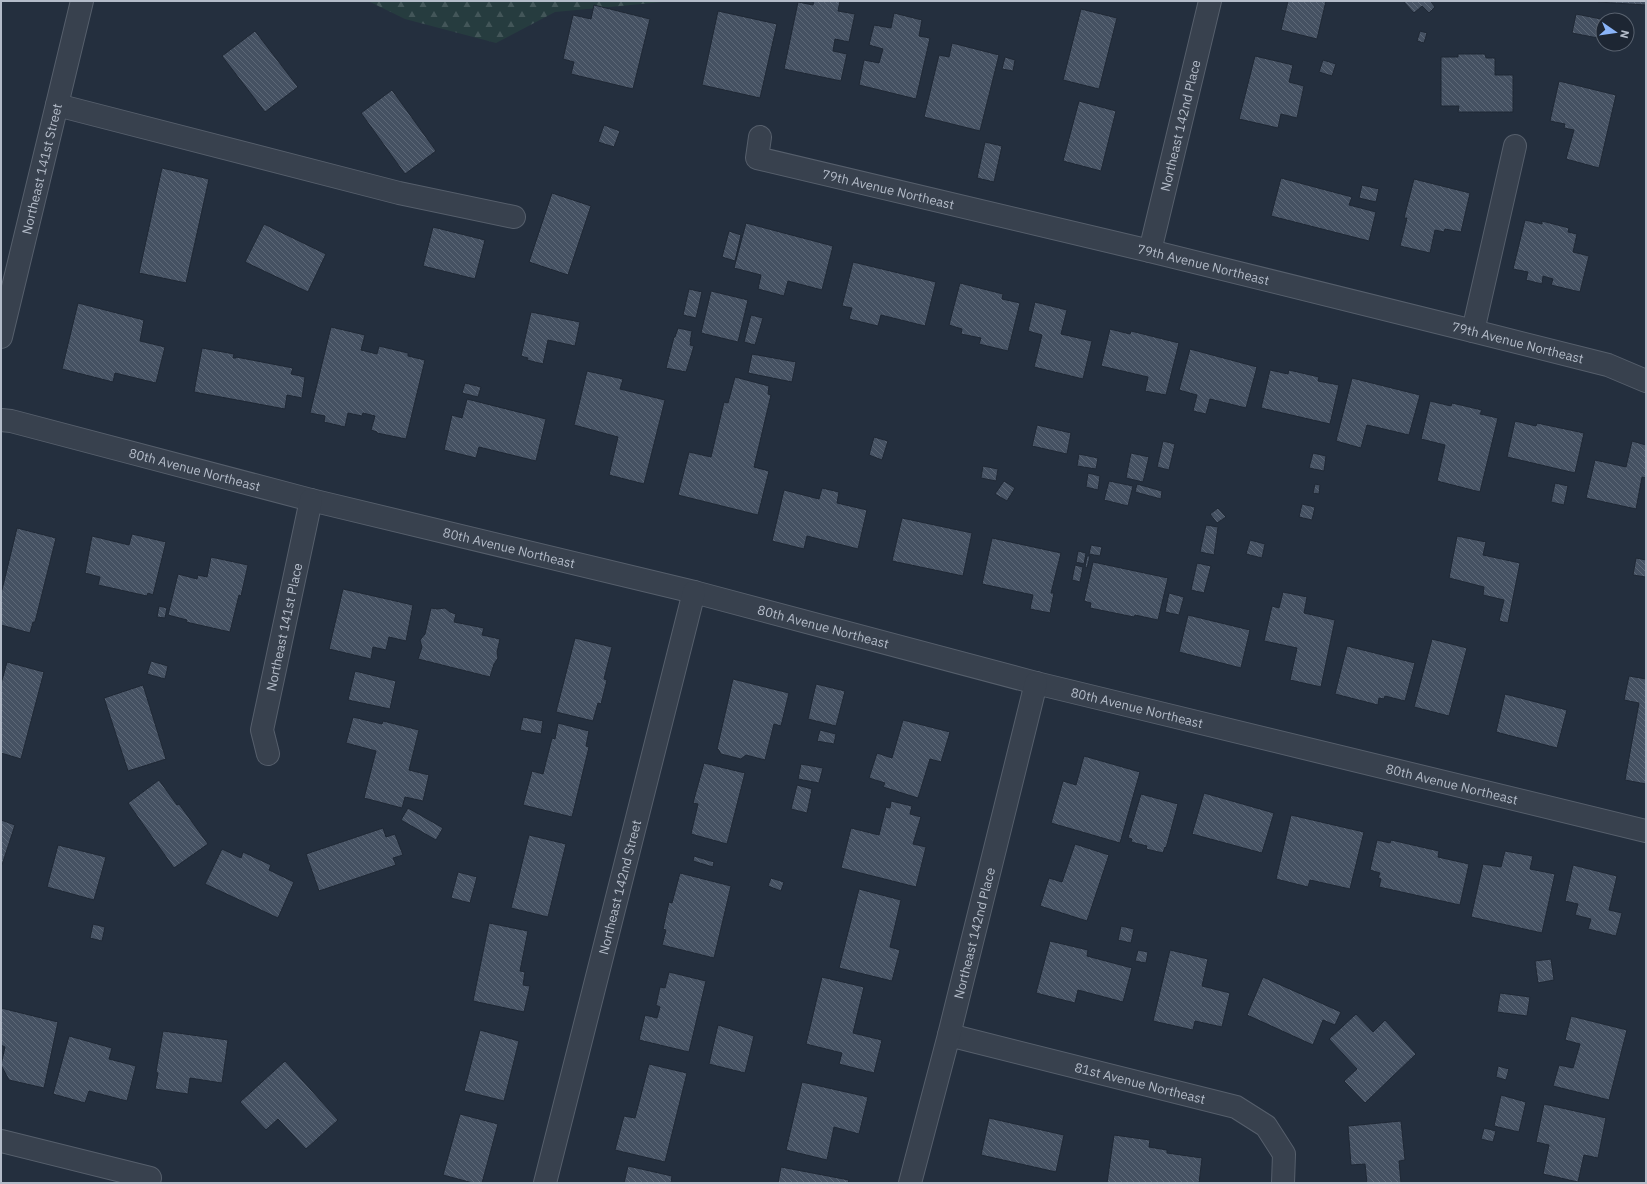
<svg xmlns="http://www.w3.org/2000/svg" width="1647" height="1184" font-family="'IBM Plex Sans',sans-serif">
<defs>
<pattern id="forest-firs" width="22" height="20" patternUnits="userSpaceOnUse"><rect width="22" height="20" fill="#263c3f"/><path d="M5 1l3.5 6h-7zM16 11l3.5 6h-7z" fill="#435659"/></pattern>
<pattern id="building-back-hatch" width="6" height="6" patternUnits="userSpaceOnUse"><rect width="6" height="6" fill="#455162"/><path d="M-1 5l2 2M0 0l6 6M5-1l2 2" fill="none" stroke="#5d6877"/></pattern>
</defs>
<rect width="100%" height="100%" fill="#242f3e"/>
<polygon fill="url(#forest-firs)" points="368,1 674,1 555,12 496,43 405,19"/>
<g fill="url(#building-back-hatch)" stroke="#1f2835">
<polygon points="814,1 840,1 838,11 855,14 849,42 835,39 833,51 847,54 841,81 784,69 798,2 813,5"/>
<polygon points="1288,1 1326,1 1317,39 1281,30"/>
<polygon points="1403,1 1430,1 1435,7 1429,13 1422,6 1414,13"/>
<polygon points="1598,1 1646,1 1646,5 1598,2"/>
<polygon points="594,5 650,19 633,89 571,74 574,62 563,59 573,15 591,19"/>
<polygon points="1081,9 1117,18 1099,89 1063,80"/>
<polygon points="718,11 777,24 760,98 702,85"/>
<polygon points="894,13 922,20 919,36 930,38 916,99 859,85 864,60 879,63 883,49 869,45 874,25 891,28"/>
<polygon points="1576,14 1606,20 1603,20 1603,39 1572,33"/>
<polygon points="255,31 298,87 265,112 222,56"/>
<polygon points="1420,31 1427,33 1424,43 1417,41"/>
<polygon points="952,43 999,55 980,131 924,117 939,55 949,57"/>
<polygon points="1458,54 1485,54 1486,58 1495,58 1495,75 1513,75 1513,112 1458,112 1459,106 1441,106 1441,57 1458,57"/>
<polygon points="1255,56 1293,65 1289,82 1304,86 1297,118 1281,114 1278,128 1239,119"/>
<polygon points="1005,57 1015,60 1013,71 1002,69"/>
<polygon points="1323,60 1336,64 1332,76 1319,72"/>
<polygon points="1559,81 1616,95 1599,168 1566,159 1574,130 1564,128 1565,124 1550,121"/>
<polygon points="392,90 436,151 405,174 361,113"/>
<polygon points="1079,101 1116,111 1101,171 1063,161"/>
<polygon points="604,125 620,131 614,147 598,142"/>
<polygon points="985,142 1002,146 994,182 977,178"/>
<polygon points="162,168 209,179 186,283 139,273"/>
<polygon points="1281,178 1352,197 1349,205 1376,212 1369,241 1271,216"/>
<polygon points="1414,179 1470,193 1461,232 1445,229 1444,232 1435,230 1430,253 1400,246 1407,218 1404,218"/>
<polygon points="1362,185 1379,189 1376,202 1359,198"/>
<polygon points="552,193 591,206 568,275 529,262"/>
<polygon points="1525,220 1542,224 1542,221 1569,228 1568,232 1577,234 1573,252 1589,256 1580,292 1551,285 1553,279 1543,276 1542,284 1526,280 1528,272 1513,269"/>
<polygon points="746,223 833,246 822,290 788,281 784,296 758,289 761,275 734,268"/>
<polygon points="264,224 326,254 308,292 245,262"/>
<polygon points="433,227 485,240 475,279 423,266"/>
<polygon points="729,231 741,235 735,261 722,257"/>
<polygon points="853,262 936,282 925,326 881,315 878,326 849,319 852,308 842,306"/>
<polygon points="960,283 1003,294 1002,299 1020,303 1008,351 979,344 981,338 961,334 962,329 949,325"/>
<polygon points="689,289 702,292 696,318 683,315"/>
<polygon points="711,291 748,300 738,342 701,333"/>
<polygon points="1035,302 1067,310 1061,334 1092,341 1083,379 1034,367 1042,335 1028,331"/>
<polygon points="78,303 144,320 140,341 165,347 156,383 115,373 113,382 62,369"/>
<polygon points="531,312 580,322 575,346 548,340 543,364 527,360 528,358 521,356"/>
<polygon points="751,315 763,318 755,345 744,342"/>
<polygon points="331,327 365,335 361,350 377,354 379,346 408,353 408,356 425,360 406,439 377,433 377,432 371,430 375,416 363,413 362,416 348,413 345,427 324,422 325,416 310,413"/>
<polygon points="678,328 692,331 690,342 691,342 690,345 694,346 686,372 666,368 674,337 675,337"/>
<polygon points="1110,329 1130,334 1131,331 1179,343 1166,395 1145,391 1148,377 1101,366"/>
<polygon points="202,348 234,354 233,358 236,358 236,357 293,368 291,374 305,377 302,398 287,395 285,409 194,392"/>
<polygon points="1190,349 1257,367 1246,408 1210,399 1206,414 1193,411 1197,395 1179,390"/>
<polygon points="752,354 796,362 792,382 748,373"/>
<polygon points="1270,370 1288,374 1289,370 1319,377 1318,381 1339,385 1330,424 1261,408"/>
<polygon points="587,371 623,379 620,389 665,400 644,484 609,475 618,437 574,425"/>
<polygon points="735,377 769,386 768,394 771,395 754,467 769,471 758,515 678,495 689,452 711,457 724,402 728,403"/>
<polygon points="1352,378 1420,395 1409,435 1367,425 1361,448 1336,441"/>
<polygon points="465,383 481,387 478,397 462,393"/>
<polygon points="467,399 546,419 536,461 479,447 476,458 444,450 452,415 462,418"/>
<polygon points="1430,401 1451,406 1452,403 1482,410 1480,414 1498,418 1480,492 1437,481 1445,445 1421,439"/>
<polygon points="1515,421 1536,426 1537,423 1584,433 1575,473 1507,457"/>
<polygon points="1037,425 1071,433 1067,454 1032,446"/>
<polygon points="874,437 888,441 882,460 869,455"/>
<polygon points="1163,441 1175,444 1169,470 1157,467"/>
<polygon points="1632,441 1646,445 1646,478 1642,477 1636,509 1586,498 1595,460 1626,467"/>
<polygon points="1131,453 1149,457 1143,482 1126,478"/>
<polygon points="1313,453 1326,456 1324,471 1309,468"/>
<polygon points="1079,454 1098,458 1096,469 1077,466"/>
<polygon points="983,466 998,469 996,481 981,478"/>
<polygon points="1088,473 1100,476 1098,490 1086,487"/>
<polygon points="1004,481 1015,488 1007,501 995,494"/>
<polygon points="1109,481 1133,486 1128,506 1104,500"/>
<polygon points="1555,483 1568,486 1564,505 1551,502"/>
<polygon points="1137,484 1162,491 1161,499 1135,492"/>
<polygon points="1315,484 1320,485 1319,494 1313,493"/>
<polygon points="822,488 839,492 837,503 867,510 858,549 807,536 804,549 772,541 784,490 819,499"/>
<polygon points="1302,504 1315,507 1312,520 1299,517"/>
<polygon points="1218,508 1226,517 1217,523 1210,514"/>
<polygon points="902,518 972,533 963,576 892,561"/>
<polygon points="1206,525 1218,527 1214,555 1200,552"/>
<polygon points="17,528 56,538 35,622 33,622 30,633 1,625 1,594"/>
<polygon points="132,534 166,542 153,595 148,593 147,596 98,585 100,577 85,573 92,536 129,545"/>
<polygon points="1457,536 1486,542 1483,555 1520,563 1508,623 1499,621 1504,600 1483,595 1484,587 1449,578"/>
<polygon points="992,538 1061,553 1051,593 1054,593 1050,613 1030,609 1033,595 982,584"/>
<polygon points="1250,540 1265,544 1262,558 1246,554"/>
<polygon points="1091,545 1102,547 1100,556 1089,554"/>
<polygon points="1078,551 1086,553 1084,564 1076,562"/>
<polygon points="1087,556 1090,556 1087,568 1085,567"/>
<polygon points="211,557 248,565 241,596 239,595 230,632 186,622 187,620 168,615 178,574 197,579 198,575 207,577"/>
<polygon points="1636,558 1646,560 1646,577 1633,575"/>
<polygon points="1093,562 1168,578 1158,620 1135,615 1134,617 1090,608 1091,603 1084,601"/>
<polygon points="1197,563 1211,566 1204,593 1191,590"/>
<polygon points="1075,565 1083,567 1080,582 1072,580"/>
<polygon points="343,589 413,605 406,641 389,637 386,650 373,647 371,659 329,649"/>
<polygon points="1283,592 1307,597 1304,613 1335,620 1321,687 1290,680 1297,648 1264,641 1272,606 1279,608"/>
<polygon points="1169,593 1184,597 1179,615 1165,612"/>
<polygon points="159,606 167,608 165,618 157,617"/>
<polygon points="431,608 437,609 445,608 450,612 456,614 454,622 484,628 482,635 500,639 497,652 498,658 494,664 490,677 418,659 422,647 420,640 425,634"/>
<polygon points="1188,615 1250,630 1241,668 1179,652"/>
<polygon points="575,638 612,647 604,679 607,680 601,704 598,703 593,721 556,712"/>
<polygon points="1432,639 1467,648 1449,716 1414,707"/>
<polygon points="1347,646 1415,663 1405,701 1385,696 1384,699 1379,698 1378,705 1335,694"/>
<polygon points="151,661 168,666 165,679 147,674"/>
<polygon points="7,662 44,672 21,759 1,753 1,684"/>
<polygon points="355,671 396,681 390,709 348,700"/>
<polygon points="1629,676 1646,679 1646,677 1646,784 1625,780 1639,703 1624,700"/>
<polygon points="733,679 789,693 781,726 774,724 765,760 746,755 741,759 721,754 718,749 717,749"/>
<polygon points="816,684 845,691 836,726 808,719"/>
<polygon points="143,685 166,759 128,771 104,698"/>
<polygon points="1505,694 1567,710 1557,748 1496,732"/>
<polygon points="353,717 382,724 383,721 419,730 409,770 429,775 423,801 405,797 402,808 364,798 376,751 346,743"/>
<polygon points="523,717 543,721 541,734 520,730"/>
<polygon points="903,720 950,732 941,762 930,759 918,798 883,787 885,783 869,778 877,753 892,758"/>
<polygon points="558,723 589,731 586,746 589,747 572,817 523,805 532,771 543,774 552,738 555,739"/>
<polygon points="820,730 836,734 834,744 817,741"/>
<polygon points="1084,756 1140,772 1120,843 1051,823 1063,781 1076,785"/>
<polygon points="704,763 745,773 727,844 691,834 698,804 693,803"/>
<polygon points="801,764 823,768 819,783 798,779"/>
<polygon points="159,780 177,805 179,804 208,844 174,868 128,803"/>
<polygon points="797,785 812,789 807,813 791,809"/>
<polygon points="1204,793 1274,813 1262,853 1192,834"/>
<polygon points="1141,794 1178,804 1166,848 1165,847 1163,853 1146,849 1147,846 1131,842 1132,839 1128,838"/>
<polygon points="891,801 912,806 910,814 921,817 913,844 926,847 916,887 841,868 851,828 879,835 886,807 890,808"/>
<polygon points="408,808 443,828 436,840 401,820"/>
<polygon points="1291,815 1364,832 1350,889 1310,880 1308,887 1276,879"/>
<polygon points="1,820 15,825 2,865 1,865"/>
<polygon points="383,828 386,837 395,834 403,855 393,858 396,865 319,891 306,854"/>
<polygon points="529,835 566,844 548,917 511,908"/>
<polygon points="1377,840 1390,843 1391,840 1439,851 1438,857 1469,864 1460,905 1379,887 1381,879 1378,878 1380,873 1370,870"/>
<polygon points="1075,844 1109,855 1087,921 1040,906 1049,878 1062,882"/>
<polygon points="58,845 106,857 94,900 47,887"/>
<polygon points="222,849 241,858 243,852 271,865 269,870 294,882 278,918 205,884"/>
<polygon points="1505,851 1533,856 1530,869 1555,874 1542,933 1471,917 1483,864 1501,867"/>
<polygon points="694,856 714,862 713,867 693,861"/>
<polygon points="1573,865 1617,876 1609,910 1622,913 1616,936 1588,929 1591,919 1575,915 1578,904 1565,901"/>
<polygon points="458,872 477,877 470,903 451,898"/>
<polygon points="680,873 731,886 714,958 662,945 666,930 663,929 669,902 672,903"/>
<polygon points="771,878 784,882 781,891 768,886"/>
<polygon points="859,889 901,900 890,947 900,950 892,981 839,968"/>
<polygon points="489,923 528,931 520,971 525,972 523,985 530,986 524,1012 473,1001"/>
<polygon points="93,924 105,927 102,941 90,938"/>
<polygon points="1121,926 1134,929 1131,943 1118,940"/>
<polygon points="1050,941 1088,950 1087,956 1132,968 1123,1002 1078,990 1075,1003 1036,993"/>
<polygon points="1138,950 1148,952 1146,963 1135,961"/>
<polygon points="1170,950 1208,959 1202,986 1230,993 1222,1027 1195,1021 1193,1030 1153,1021"/>
<polygon points="1551,959 1554,980 1538,983 1535,961"/>
<polygon points="669,972 706,981 689,1052 639,1040 645,1015 657,1018 660,1007 656,1005 660,987 665,988"/>
<polygon points="822,977 864,987 853,1033 882,1040 874,1073 839,1064 842,1053 806,1044"/>
<polygon points="1263,977 1341,1012 1335,1025 1323,1020 1313,1045 1247,1015"/>
<polygon points="1500,993 1530,997 1527,1016 1497,1012"/>
<polygon points="1,1008 58,1022 44,1088 9,1080 1,1065 5,1047 1,1045"/>
<polygon points="1356,1014 1373,1032 1385,1020 1416,1054 1365,1103 1344,1081 1357,1069 1329,1039"/>
<polygon points="1571,1016 1627,1030 1609,1100 1553,1086 1559,1065 1573,1068 1580,1044 1565,1040"/>
<polygon points="718,1025 754,1036 745,1073 709,1064"/>
<polygon points="480,1030 519,1041 504,1101 464,1091"/>
<polygon points="163,1031 228,1040 222,1083 190,1078 188,1094 155,1089 158,1073 156,1072"/>
<polygon points="69,1036 112,1048 109,1059 136,1066 127,1101 89,1091 85,1103 53,1094"/>
<polygon points="285,1061 338,1120 306,1149 278,1119 266,1130 240,1102"/>
<polygon points="649,1064 687,1073 665,1162 615,1150 624,1116 635,1118"/>
<polygon points="1498,1066 1509,1069 1506,1080 1496,1077"/>
<polygon points="802,1082 868,1097 859,1134 834,1127 827,1160 786,1150"/>
<polygon points="1501,1095 1526,1102 1519,1132 1494,1126"/>
<polygon points="1544,1104 1606,1118 1598,1158 1584,1155 1578,1182 1543,1174 1549,1145 1536,1142"/>
<polygon points="460,1114 498,1124 482,1183 473,1183 443,1175"/>
<polygon points="989,1118 1064,1135 1056,1172 981,1155"/>
<polygon points="1401,1121 1405,1160 1399,1161 1401,1183 1367,1183 1365,1164 1351,1165 1348,1126"/>
<polygon points="1484,1128 1496,1131 1493,1142 1481,1139"/>
<polygon points="1114,1135 1150,1140 1149,1147 1167,1150 1167,1153 1202,1158 1199,1183 1107,1183"/>
<polygon points="628,1166 672,1176 671,1183 624,1183"/>
<polygon points="781,1167 849,1180 848,1183 778,1183"/>
</g>
<g fill="none" stroke-linecap="round" stroke-linejoin="round">
<g stroke="#565f6c" stroke-width="24">
<g id="minor">
<polyline points="57,105 399,193 514,217"/>
<path id="s1" d="M760,137L757,158L1150,251L1473,331L1608,365L1646,381"/>
<path id="s2" d="M1150,251L1210,1"/>
<polyline points="1473,331 1515,146"/>
<path id="s3" d="M1,337L82,1"/>
<path id="s4" d="M1,420L11,421L311,500L694,592L1036,683L1646,831"/>
<path id="s5" d="M268,754L262,730L311,500"/>
<path id="s6" d="M949,1035L1236,1107L1266,1126L1284,1154L1283,1183"/>
<polyline points="1,1141 150,1178"/>
<path id="s7" d="M545,1183L694,592"/>
<path id="s8" d="M910,1183L949,1035L1036,683"/>
</g>
</g>
<use href="#minor" stroke="#38414e" stroke-width="22"/>
</g>
<g text-anchor="middle" dominant-baseline="central" stroke-width="3.5" stroke-linejoin="round" paint-order="stroke">
<g font-size="13" fill="#b4bcc9" stroke="#1d2633">
<text stroke="none"><textPath href="#s2" startOffset="129">Northeast 142nd Place</textPath></text>
<text stroke="none"><textPath href="#s3" startOffset="173">Northeast 141st Street</textPath></text>
<text stroke="none"><textPath href="#s1" startOffset="156">79th Avenue Northeast</textPath></text>
<text stroke="none"><textPath href="#s1" startOffset="480">79th Avenue Northeast</textPath></text>
<text stroke="none"><textPath href="#s1" startOffset="804">79th Avenue Northeast</textPath></text>
<text stroke="none"><textPath href="#s4" startOffset="200">80th Avenue Northeast</textPath></text>
<text stroke="none"><textPath href="#s4" startOffset="524">80th Avenue Northeast</textPath></text>
<text stroke="none"><textPath href="#s4" startOffset="848">80th Avenue Northeast</textPath></text>
<text stroke="none"><textPath href="#s5" startOffset="130">Northeast 141st Place</textPath></text>
<text stroke="none"><textPath href="#s4" startOffset="1172">80th Avenue Northeast</textPath></text>
<text stroke="none"><textPath href="#s4" startOffset="1496">80th Avenue Northeast</textPath></text>
<text stroke="none"><textPath href="#s7" startOffset="305">Northeast 142nd Street</textPath></text>
<text stroke="none"><textPath href="#s8" startOffset="258">Northeast 142nd Place</textPath></text>
<text stroke="none"><textPath href="#s6" startOffset="197">81st Avenue Northeast</textPath></text>
</g>
</g>
<rect width="1647" height="1184" fill="none" stroke="#b4bcc9" stroke-width="4"/>
<g transform="translate(1615 32) rotate(103)"><circle r="19" fill="#1d2633" stroke="#59626f"/>
<path d="M0-3L7 15L0 10L-7 15Z" fill="#8ab4f8"/>
<text y="-6" font-size="11" font-weight="bold" text-anchor="middle" fill="#b4bcc9">N</text>
</g>
</svg>
